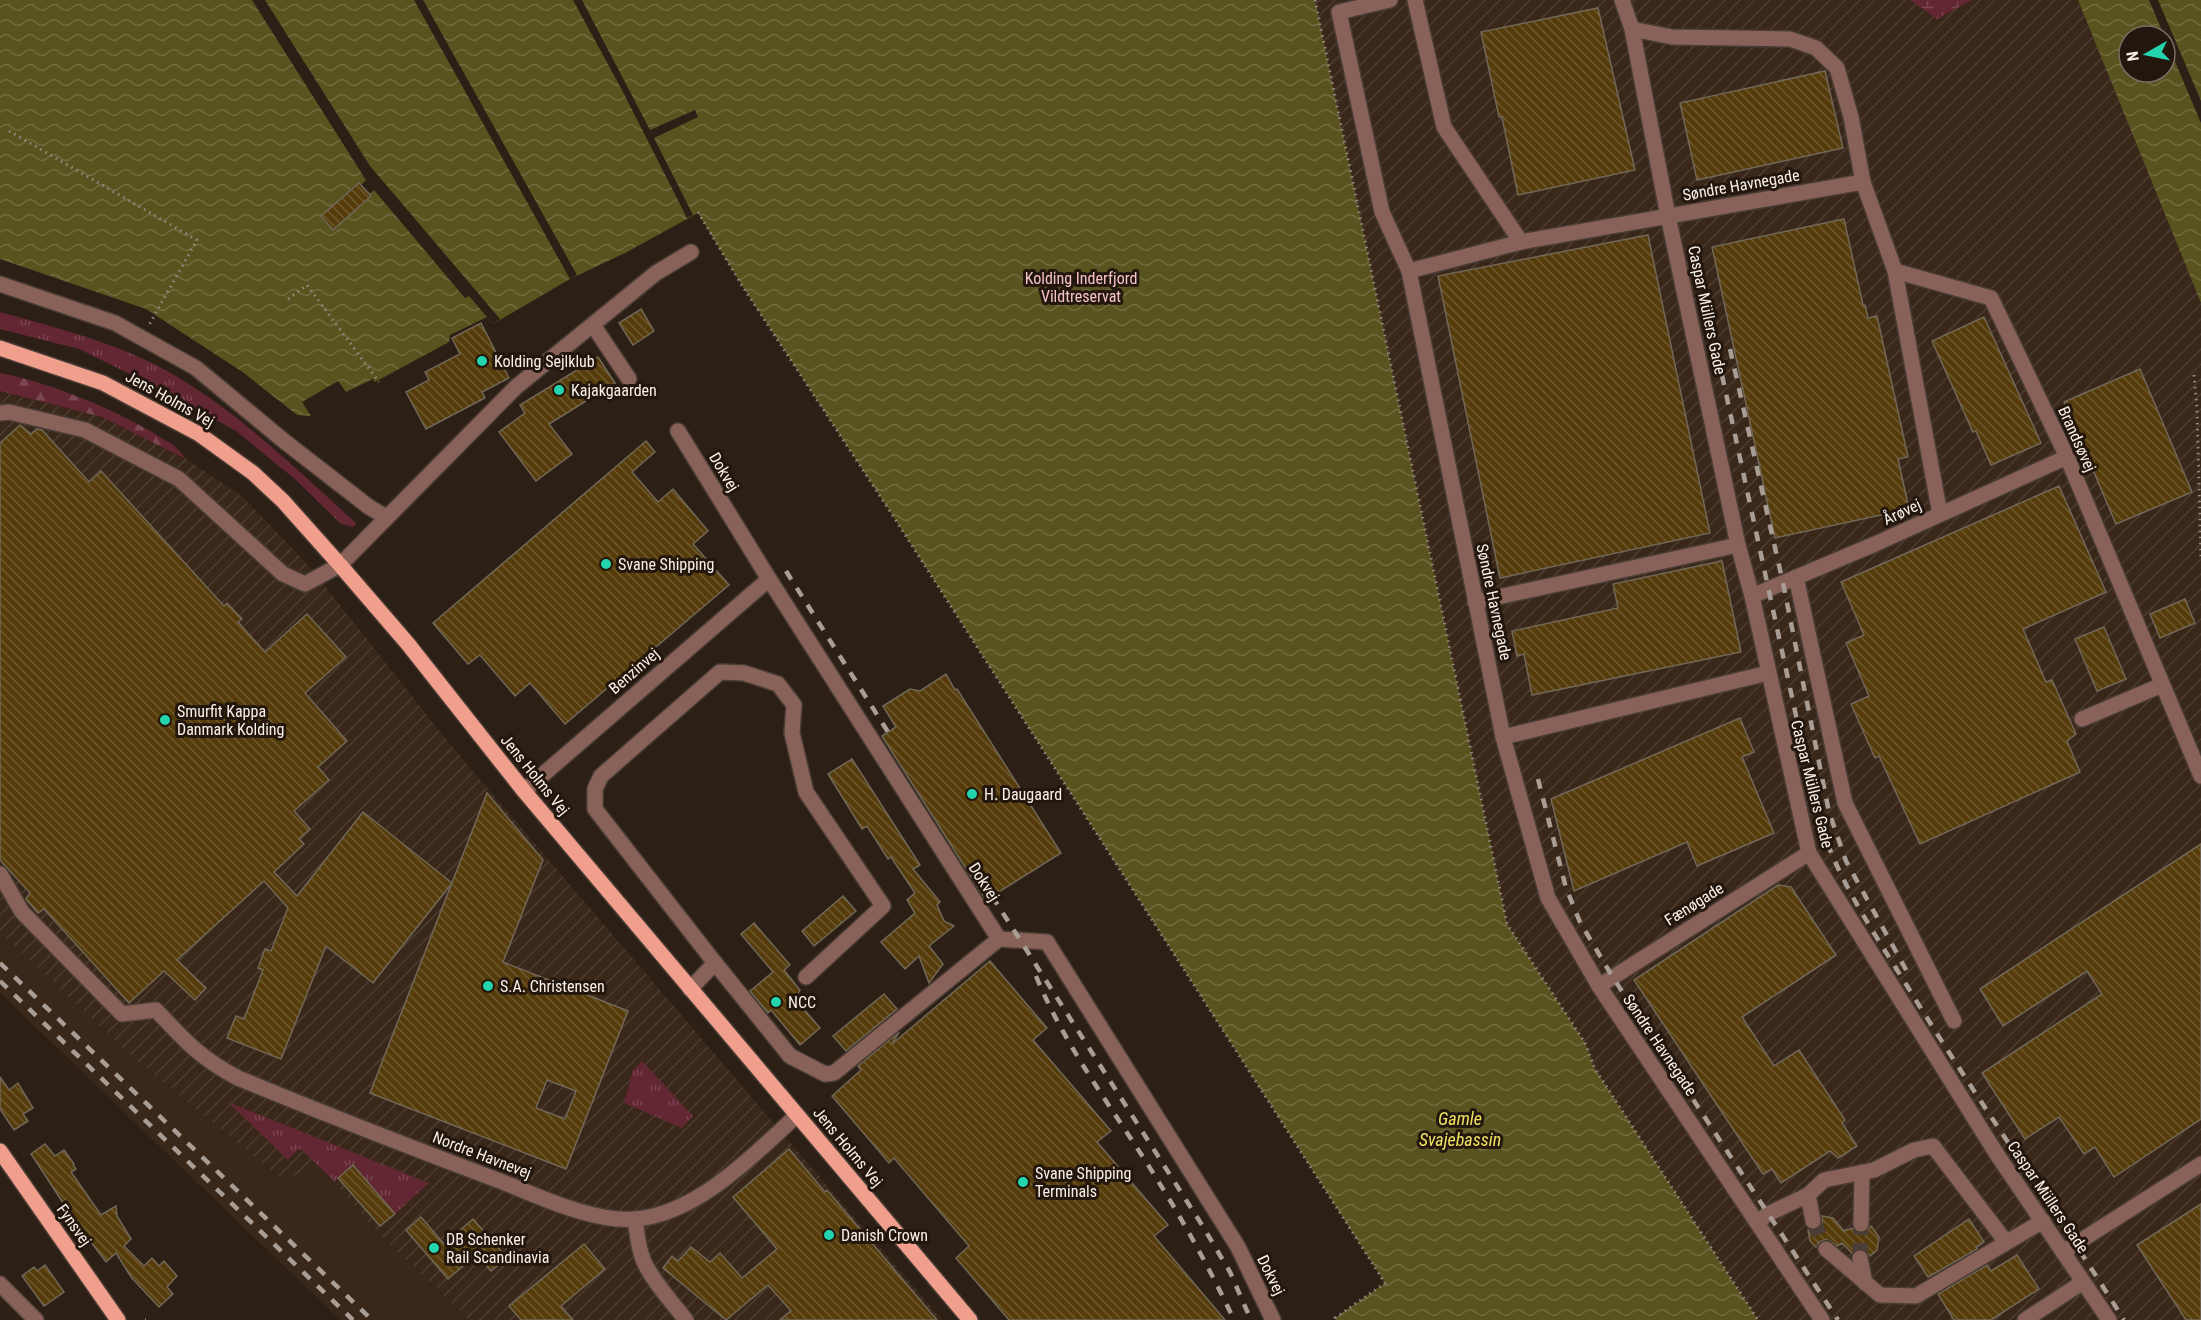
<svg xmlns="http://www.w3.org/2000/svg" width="2201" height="1320" font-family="'Roboto Condensed',sans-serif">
<defs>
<pattern id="industrial-furrows" width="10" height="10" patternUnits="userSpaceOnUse" patternTransform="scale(1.5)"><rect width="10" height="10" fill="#39271a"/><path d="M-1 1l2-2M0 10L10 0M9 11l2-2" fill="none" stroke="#4d3c30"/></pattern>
<pattern id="grass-tufts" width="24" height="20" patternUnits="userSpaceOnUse" patternTransform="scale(1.5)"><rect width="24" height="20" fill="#632633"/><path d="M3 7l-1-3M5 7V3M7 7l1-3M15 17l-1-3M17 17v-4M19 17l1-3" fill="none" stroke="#7a4651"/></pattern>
<pattern id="forest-firs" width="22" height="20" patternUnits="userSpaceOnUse" patternTransform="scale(1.5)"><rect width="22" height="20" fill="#632633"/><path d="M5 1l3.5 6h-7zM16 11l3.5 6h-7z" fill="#7a4651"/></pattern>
<pattern id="wetland-marsh" width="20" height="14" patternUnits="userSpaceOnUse" patternTransform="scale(1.5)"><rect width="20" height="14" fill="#632633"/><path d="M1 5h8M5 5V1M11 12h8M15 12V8" fill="none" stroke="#7a4651"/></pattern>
<pattern id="water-waves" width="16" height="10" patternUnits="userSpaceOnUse" patternTransform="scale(1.5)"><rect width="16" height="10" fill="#595320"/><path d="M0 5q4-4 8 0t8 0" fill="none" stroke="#726c41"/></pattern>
<pattern id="building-back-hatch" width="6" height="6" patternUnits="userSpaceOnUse" patternTransform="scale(1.5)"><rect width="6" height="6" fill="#553c0a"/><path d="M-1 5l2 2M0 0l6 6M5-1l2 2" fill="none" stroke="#6e592e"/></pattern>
</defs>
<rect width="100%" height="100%" fill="#2c1f16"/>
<polygon fill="#39271a" points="0,932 137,1061 284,1181 318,1164 377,1232 469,1320 340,1320 0,993"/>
<g fill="url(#industrial-furrows)">
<polygon points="1315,0 1910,0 1937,18 1972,0 2078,0 2201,303 2201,1320 1758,1320 1595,1069 1585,1043 1507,924"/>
<polygon points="0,391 102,417 186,459 242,496 309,566 454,749 942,1320 469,1320 377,1232 318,1164 284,1181 137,1061 22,953 0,932"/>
</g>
<g fill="url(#grass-tufts)">
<path d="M0,312C54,327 110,341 160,367C234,407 294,467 356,523L354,527L341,524L296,480L236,431L152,385L79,349L0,329Z"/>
<polygon points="642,1061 693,1116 682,1128 624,1103 633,1070"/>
<polygon points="228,1102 429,1183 395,1214 354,1165 334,1181 302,1150 298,1149 288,1160"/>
</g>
<path fill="url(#forest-firs)" d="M0,373C53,383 124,413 170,443C176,446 181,453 186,459L102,417L0,391Z"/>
<polygon fill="url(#wetland-marsh)" points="1910,0 1972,0 1937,19"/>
<g fill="url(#water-waves)" fill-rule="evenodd">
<polygon points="0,0 1315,0 1507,924 1585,1043 1595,1069 1758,1320 1336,1320 1335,1318 1385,1283 893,516 741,284 698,213 625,253 570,279 493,324 487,317 450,335 449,342 375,382 373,379 346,392 338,381 302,402 311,416 297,415 244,373 146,309 0,259"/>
<path d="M2078,0H2201V303ZM2129,36H2165V72H2129Z"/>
</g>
<g fill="#2c1f16">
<polygon points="252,0 265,0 370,166 500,319 493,324 469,296 465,298 374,190 369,194 371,196 333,230 321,216 359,183 361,185 366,180"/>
<polygon points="414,0 423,0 577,275 570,279"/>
<polygon points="573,0 582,0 650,130 695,110 698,117 654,138 693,215 687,218 622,90"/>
<polygon points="2149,0 2158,0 2201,101 2201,123"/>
</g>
<g fill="url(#building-back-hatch)" stroke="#716859" stroke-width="1.5" fill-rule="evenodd">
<polygon points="1598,8 1635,170 1518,195 1502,117 1499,117 1481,32"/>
<polygon points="1825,71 1843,148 1697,180 1680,103"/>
<polygon points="359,183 371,196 333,230 321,216"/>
<polygon points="1844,219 1863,305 1865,305 1868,318 1877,316 1908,457 1898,459 1909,509 1775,538 1712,247"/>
<polygon points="1648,235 1710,533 1500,578 1438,276"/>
<polygon points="641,309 654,331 633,345 619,323"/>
<polygon points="1984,317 2041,443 1991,465 1976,431 1973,432 1932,341"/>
<polygon points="481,323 509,378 482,392 485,398 426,429 406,392 429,380 425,372 460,354 452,338"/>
<polygon points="598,357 615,383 549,424 572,454 536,481 499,432 525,413 520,405"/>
<polygon points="2140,369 2192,492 2116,524 2064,402"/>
<polygon points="20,425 31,434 37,429 42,430 89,482 101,471 224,606 227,603 242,619 238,622 265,652 307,614 346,657 305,693 347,741 318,767 329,780 294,811 310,829 299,839 304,844 274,872 297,896 363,812 452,883 373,983 326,946 281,1059 227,1038 236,1016 244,1019 263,970 258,968 265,949 271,951 288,908 264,881 177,960 206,988 195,1000 164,971 129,1003 44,909 38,913 26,899 30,893 0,860 0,443"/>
<polygon points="646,441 655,452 632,472 658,502 673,489 708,531 693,544 729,585 565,724 530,683 515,696 480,655 468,664 433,623"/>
<polygon points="2059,486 2106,592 2023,629 2046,682 2052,680 2076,734 2067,741 2080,772 1920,844 1879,756 1875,758 1851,704 1869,696 1846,643 1864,635 1841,582"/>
<polygon points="1722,561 1741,652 1532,695 1524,654 1517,656 1512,631 1618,608 1613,584"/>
<polygon points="2185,599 2195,623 2160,638 2150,614"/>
<polygon points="2104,627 2126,679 2097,691 2075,639"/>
<polygon points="946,674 955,690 957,689 1061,853 986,900 882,736 896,727 883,706 910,689 920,691"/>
<polygon points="1740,718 1754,752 1742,757 1774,833 1697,866 1687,842 1574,891 1551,799"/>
<polygon points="852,759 920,865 913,869 940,902 937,905 944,921 954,926 929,946 943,964 929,983 919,956 905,969 881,942 915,913 907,900 915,893 891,857 888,859 867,826 862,829 828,774"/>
<path d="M487,793L543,860L503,962L628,1011L566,1169L370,1093ZM547,1080L576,1091L565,1119L536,1108Z"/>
<polygon points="2201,844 2201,1119 2114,1177 2095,1147 2084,1154 2059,1117 2025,1139 1982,1073 2102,994 2087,971 2003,1026 1980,989"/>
<polygon points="1778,885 1791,887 1836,955 1742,1017 1774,1066 1799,1050 1845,1120 1842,1123 1857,1146 1838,1158 1830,1151 1781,1183 1772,1169 1763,1174 1634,980"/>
<polygon points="843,896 856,911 814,946 802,931"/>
<polygon points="754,923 790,965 784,970 800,990 795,999 820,1028 800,1045 771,1010 768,1013 750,991 773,972 741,934"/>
<polygon points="990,961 1047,1028 1033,1040 1111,1131 1097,1142 1168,1225 1154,1236 1225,1320 1009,1320 956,1258 969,1246 894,1158 889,1163 832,1096 861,1070 858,1066 899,1032 892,1044"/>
<polygon points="884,994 897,1009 846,1051 833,1036"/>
<polygon points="0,1077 9,1090 18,1083 33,1108 23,1114 28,1121 14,1130 0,1109"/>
<polygon points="45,1144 55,1156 64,1150 74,1164 73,1165 76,1169 71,1172 101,1215 116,1206 117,1216 131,1239 124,1246 144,1266 152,1258 159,1266 164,1261 177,1276 167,1287 173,1294 159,1307 131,1277 116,1253 106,1262 73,1218 31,1154"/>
<polygon points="789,1149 825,1192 827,1190 937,1320 780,1320 791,1311 768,1285 726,1320 663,1268 672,1256 678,1261 691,1247 710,1262 720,1253 742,1278 777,1249 733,1197"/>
<polygon points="353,1165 395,1214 380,1226 338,1178"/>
<polygon points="2201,1204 2201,1320 2186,1320 2137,1245"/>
<polygon points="1822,1216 1833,1218 1844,1231 1852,1228 1856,1232 1861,1234 1866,1232 1871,1226 1879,1237 1877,1250 1870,1256 1863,1249 1858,1249 1852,1253 1842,1243 1837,1246 1827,1239 1819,1242 1816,1247 1810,1241 1808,1230 1820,1228 1822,1224"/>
<polygon points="421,1217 444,1244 473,1219 507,1258 491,1271 477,1254 448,1279 406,1230"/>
<polygon points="1969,1219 1984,1242 1976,1247 1977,1249 1928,1277 1914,1256"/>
<polygon points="584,1244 605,1269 561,1306 573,1320 521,1320 509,1306"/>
<polygon points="2017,1255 2039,1289 1991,1320 1954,1320 1938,1294 1987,1265 1991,1271"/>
<polygon points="45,1265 64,1292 44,1306 22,1276 34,1267 37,1271"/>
</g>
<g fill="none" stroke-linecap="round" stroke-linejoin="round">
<g stroke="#4b3e36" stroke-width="15" stroke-dasharray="15 8" stroke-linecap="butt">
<polyline points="1813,1221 1826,1249"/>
<polyline points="1860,1258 1861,1224"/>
</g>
<g stroke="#493c34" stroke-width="18">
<g id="minor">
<polyline points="1390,0 1339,12 1382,212 1409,271 1503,737 1548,898 1599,986 1822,1320"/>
<polyline points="1415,0 1444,127 1521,242"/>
<polyline points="1622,0 1632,29 1668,216 1738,545 1752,596 1809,853 1996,1153 2109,1320"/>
<polyline points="1632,29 1672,37 1790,39 1816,48 1837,68 1851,117 1863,182 1895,271 1991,298 2067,457 2201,776"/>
<polyline points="1409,271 1521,242 1863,182"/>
<polyline points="1895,271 1940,514"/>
<polyline points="0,284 115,323 196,368 284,441 369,507 386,517"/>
<polyline points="593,325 629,379"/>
<polyline points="0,413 9,412 85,430 179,479 283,574 305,584 340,565 516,387 656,273 691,252"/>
<polyline points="678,431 769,579 999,939"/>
<polyline points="1796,577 1845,803 1954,1021"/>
<polyline points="1752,596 1875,544 2067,457"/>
<polyline points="1475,602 1738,545"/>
<polyline points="2082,719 2162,685"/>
<polyline points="1503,737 1768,673"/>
<polyline points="524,791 769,579"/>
<path d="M0,874L22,912L122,1014L156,1010C185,1041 200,1058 238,1078C325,1114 412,1148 500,1181C538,1196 594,1223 635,1219C697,1214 754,1155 797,1115"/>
<polyline points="999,939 1047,942 1238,1247 1273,1320"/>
<polyline points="715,963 595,809 595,789 601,776 720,672 744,673 778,684 794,705 792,733 806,792 883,906 806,977"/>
<polyline points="1599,986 1809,853"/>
<polyline points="690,989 715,963 790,1056 825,1074 834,1073 999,939"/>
<path d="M635,1219C637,1234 638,1248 644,1262C654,1283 672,1302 686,1320"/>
<polyline points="1813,1221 1808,1195 1824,1180 1874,1170 1914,1150 1933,1146 2006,1242"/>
<polyline points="1757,1222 1768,1214 1808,1195"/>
<polyline points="1861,1224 1862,1172"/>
<polyline points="1826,1249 1880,1295 1916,1296 2043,1221"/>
<polyline points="2063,1252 2201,1164"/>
<polyline points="1860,1258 1865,1283"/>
<polyline points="0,1284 36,1320"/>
<polyline points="2025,1320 2083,1282"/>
</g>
</g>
<g stroke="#493c34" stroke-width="18">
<g id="major">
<polyline points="0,348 103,383 199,434 253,473 283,501 340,565 408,644 524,791 970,1320"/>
<polyline points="0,1151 118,1320"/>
</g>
</g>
<g stroke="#948a82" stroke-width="3" stroke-dasharray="1.5 4.5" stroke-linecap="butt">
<polyline points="1315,0 1507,924 1585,1043 1595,1069 1758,1320"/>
<polyline points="9,131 197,240 149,325"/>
<polyline points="698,212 741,284 893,516 1385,1283 1335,1318 1336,1320"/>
<polyline points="288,299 307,285 379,382"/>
<polyline points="2194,375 2197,409 2201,560"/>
<polyline points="145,1320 146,1320"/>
</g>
<use href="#minor" stroke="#886158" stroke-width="15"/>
<use href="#major" stroke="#f09f8d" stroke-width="15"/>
<g stroke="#a89e96" stroke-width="4.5" stroke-dasharray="10 10" stroke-linecap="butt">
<path d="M1705,297L1815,803C1831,872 1872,929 1909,989C1978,1101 2054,1208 2124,1320"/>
<polyline points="1730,349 1783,583 1829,812 1846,861 1910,977"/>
<polyline points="786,571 888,732"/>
<polyline points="1538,779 1566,888 1580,922 1612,976 1838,1320"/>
<polyline points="992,896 1202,1225 1230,1272 1251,1320"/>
<polyline points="0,963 372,1320"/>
<path d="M1036,976C1066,1049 1114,1110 1155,1176C1184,1222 1211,1271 1234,1320"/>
<polyline points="0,981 353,1320"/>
</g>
</g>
<g fill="#23d5af" stroke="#22160d" stroke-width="2">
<circle cx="482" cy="361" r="6"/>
<circle cx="559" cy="390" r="6"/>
<circle cx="606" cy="564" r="6"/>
<circle cx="165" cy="720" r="6"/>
<circle cx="972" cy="794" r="6"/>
<circle cx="488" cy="986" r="6"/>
<circle cx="776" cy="1002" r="6"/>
<circle cx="1023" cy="1182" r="6"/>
<circle cx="829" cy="1235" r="6"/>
<circle cx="434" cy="1248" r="6"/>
</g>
<g text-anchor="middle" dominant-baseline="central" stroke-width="6" stroke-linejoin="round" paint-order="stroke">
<g font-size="16" fill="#faf1eb" stroke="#22160d">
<text transform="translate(1741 185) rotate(-10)">Søndre Havnegade</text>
<text transform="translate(1707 310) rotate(78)">Caspar Müllers Gade</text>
<text transform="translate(170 399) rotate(29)">Jens Holms Vej</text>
<text transform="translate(2077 439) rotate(66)">Brandsøvej</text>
<text transform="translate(724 472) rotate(59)">Dokvej</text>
<text transform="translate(1902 512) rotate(-25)">Årøvej</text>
<text transform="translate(1494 602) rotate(78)">Søndre Havnegade</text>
<text transform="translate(634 671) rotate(-41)">Benzinvej</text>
<text transform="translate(535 775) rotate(51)">Jens Holms Vej</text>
<text transform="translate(1812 784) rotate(76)">Caspar Müllers Gade</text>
<text transform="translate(984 882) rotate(57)">Dokvej</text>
<text transform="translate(1694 904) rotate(-32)">Fænøgade</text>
<text transform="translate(1660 1045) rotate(56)">Søndre Havnegade</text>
<text transform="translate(848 1147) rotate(50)">Jens Holms Vej</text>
<text transform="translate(482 1155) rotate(21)">Nordre Havnevej</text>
<text transform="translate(2048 1197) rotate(56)">Caspar Müllers Gade</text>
<text transform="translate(74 1225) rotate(55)">Fynsvej</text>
<text transform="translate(1271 1275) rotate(64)">Dokvej</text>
</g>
<g font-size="16" fill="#f6c2c9" stroke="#22160d">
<text x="1081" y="278">Kolding Inderfjord<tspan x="1081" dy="18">Vildtreservat</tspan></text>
</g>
<g font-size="16" fill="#faf1eb" stroke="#22160d" text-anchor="start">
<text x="494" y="361">Kolding Sejlklub</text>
<text x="571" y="390">Kajakgaarden</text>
<text x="618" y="564">Svane Shipping</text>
<text x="177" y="711">Smurfit Kappa<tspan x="177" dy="18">Danmark Kolding</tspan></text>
<text x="984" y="794">H. Daugaard</text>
<text x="500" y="986">S.A. Christensen</text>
<text x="788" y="1002">NCC</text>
<text x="1035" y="1173">Svane Shipping<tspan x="1035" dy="18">Terminals</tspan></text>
<text x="841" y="1235">Danish Crown</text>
<text x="446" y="1239">DB Schenker<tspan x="446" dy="18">Rail Scandinavia</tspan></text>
</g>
<g font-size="18" font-style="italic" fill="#f2e362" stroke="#22160d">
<text x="1460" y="1118">Gamle<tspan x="1460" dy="21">Svajebassin</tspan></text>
</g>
</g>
<g transform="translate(2147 54) rotate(261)"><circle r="28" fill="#22160d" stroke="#786e66" stroke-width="1.5"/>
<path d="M0-4.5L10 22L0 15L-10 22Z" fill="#23d5af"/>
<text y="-9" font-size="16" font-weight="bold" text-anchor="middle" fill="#faf1eb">N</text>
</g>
</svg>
